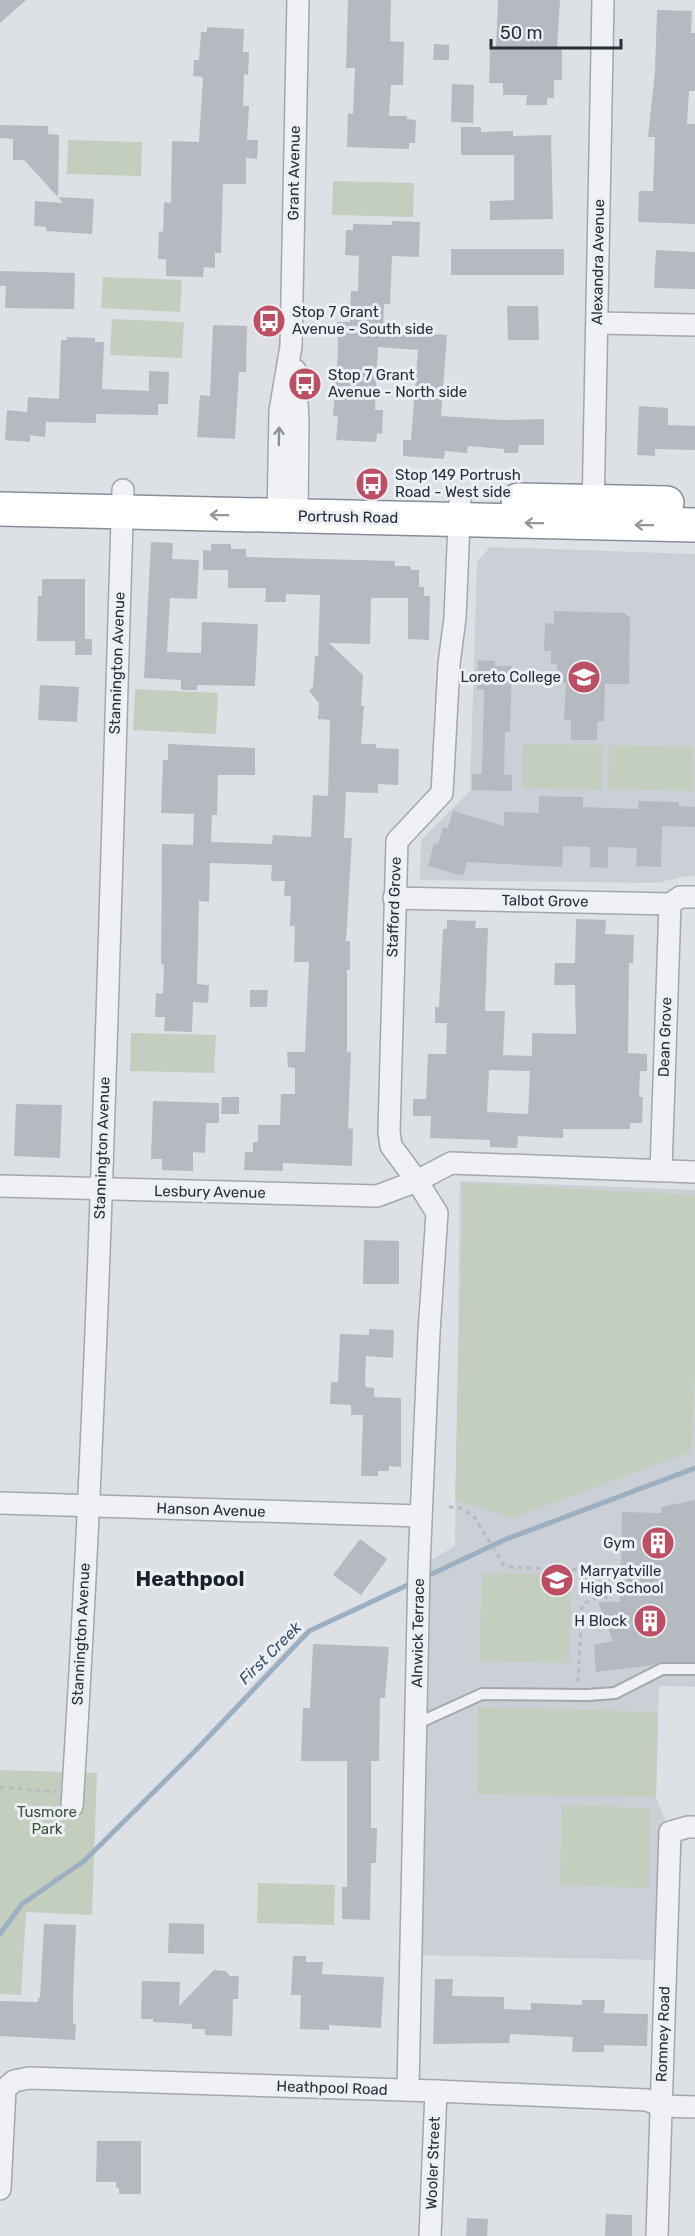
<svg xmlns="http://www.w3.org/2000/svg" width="695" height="2236" font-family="Rubik,sans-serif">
<rect width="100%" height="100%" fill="#dde0e5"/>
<g fill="#cbd0d6">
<polygon points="490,547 695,554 695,876 686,876 657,883 420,880 421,840 470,791 477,562"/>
<polygon points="460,1181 695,1190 695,1687 659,1686 656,1797 670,1832 666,1960 411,1955 419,1567 455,1546"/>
</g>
<g fill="#c4cebf">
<polygon points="68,140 142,142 141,176 67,174"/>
<polygon points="333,181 414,183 413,217 332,215"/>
<polygon points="103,277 182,280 180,312 101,308"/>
<polygon points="112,319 184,322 182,358 110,355"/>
<polygon points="135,689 218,693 216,734 133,730"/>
<polygon points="523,744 603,745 602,790 522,788"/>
<polygon points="609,745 693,747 692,791 608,789"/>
<polygon points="131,1033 216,1035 214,1073 130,1071"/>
<polygon points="463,1183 695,1195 695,1374 691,1452 512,1518 455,1500"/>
<polygon points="482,1573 572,1575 569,1663 479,1661"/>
<polygon points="478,1707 658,1712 656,1797 477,1794"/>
<polygon points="0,1770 97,1773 92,1915 26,1912 21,1995 0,1994"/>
<polygon points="562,1805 651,1808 649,1888 560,1885"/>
<polygon points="258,1883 335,1885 334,1925 257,1923"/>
</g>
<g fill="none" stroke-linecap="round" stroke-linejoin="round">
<g stroke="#9cb0c1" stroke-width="5">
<polyline points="423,1578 504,1540 695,1468"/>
<polyline points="0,1934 22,1904 84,1861 196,1750 309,1631 414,1582"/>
</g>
</g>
<g fill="#b5bac1" fill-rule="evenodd">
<polygon points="0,0 26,0 0,23"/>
<polygon points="348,0 391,0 390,41 404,42 403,85 391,85 389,116 407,116 407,119 416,120 415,143 409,143 409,149 347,147 348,113 353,114 355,68 346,68"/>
<polygon points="498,0 560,0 557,49 562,49 562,80 554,80 554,98 547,98 547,105 526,105 527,95 503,95 503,83 489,83 490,48 496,48"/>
<polygon points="657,10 692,11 691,33 695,33 695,91 689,91 687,124 695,124 695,224 638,222 639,191 653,191 655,137 648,137 655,71"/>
<polygon points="207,27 244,29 243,52 249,52 248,75 244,74 243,106 249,106 247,140 258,140 257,159 246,158 246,184 223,184 221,253 215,253 215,268 204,267 203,277 166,276 166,259 158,259 159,231 163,232 164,202 171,203 172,141 199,142 203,77 193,76 194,60 199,60 201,32 207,32"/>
<polygon points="434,44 449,45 449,60 433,60"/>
<polygon points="452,84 474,85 473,123 451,122"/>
<polygon points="0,125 48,126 48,134 59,135 58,197 24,160 13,160 13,139 0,138"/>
<polygon points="461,127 481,127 481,132 513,131 513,136 551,135 553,219 490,220 490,201 514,200 514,155 461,155"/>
<polygon points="58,197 94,199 92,234 46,231 46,227 34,226 35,201 63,203"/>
<polygon points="392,221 420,222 419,257 392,256 390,304 384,304 383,331 447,335 441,416 503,420 544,419 544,445 519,445 518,453 504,453 504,449 468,446 467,453 445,451 444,459 403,456 403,440 411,440 418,350 378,347 375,410 383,410 382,434 377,433 376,442 336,440 338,416 333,416 338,351 337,322 350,322 351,291 358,291 359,256 345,255 346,230 353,230 353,224 392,225"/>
<rect x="451" y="249" width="113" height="26"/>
<polygon points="656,250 695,252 695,289 654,288"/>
<polygon points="0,271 75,273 74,309 5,308 6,286 0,286"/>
<polygon points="507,306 538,306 539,340 508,340"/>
<polygon points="213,325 247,326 246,372 239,372 235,439 197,437 200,395 210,396"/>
<polygon points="67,337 95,338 95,342 104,342 102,389 149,391 149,371 169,372 168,404 158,404 158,415 96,414 96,423 46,422 45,437 30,435 30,442 5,440 7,410 27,412 28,397 59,399 61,340 67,340"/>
<polygon points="639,406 668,408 668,425 695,426 695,450 655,449 655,456 637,455"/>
<polygon points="151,542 173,543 172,559 199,560 197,599 170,598 167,652 201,653 202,622 258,624 255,686 197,685 197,690 181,690 181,680 144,678"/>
<polygon points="211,544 231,544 231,549 246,549 246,557 395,561 395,566 410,566 411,570 419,570 419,587 424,587 424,596 430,596 429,640 408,639 408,598 371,598 370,644 329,643 363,675 361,706 364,706 361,744 376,744 376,748 399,749 398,785 378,784 378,793 346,792 344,838 352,838 346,941 350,941 350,970 347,970 347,1052 351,1052 348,1128 353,1129 352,1166 283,1163 283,1171 244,1170 245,1152 253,1152 253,1142 258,1142 258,1125 280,1125 281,1094 295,1094 295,1068 288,1067 287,1052 305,1052 309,962 294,962 295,926 290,926 291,896 284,896 285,881 271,881 272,865 210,863 209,902 199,901 197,984 209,985 208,1003 193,1002 192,1032 164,1031 165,1017 155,1017 156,993 163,994 164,965 161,964 162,844 193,845 194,814 161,813 163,760 168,760 168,744 255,748 255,775 218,775 217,815 212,815 211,842 272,844 273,835 311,837 313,795 328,796 330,720 318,719 319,703 309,691 313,687 315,656 318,656 320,595 286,594 286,602 265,602 266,588 228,588 228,570 203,570 203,550 211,551"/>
<polygon points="42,579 85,579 85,639 92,639 92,655 75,655 75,641 37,641 38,596 42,596"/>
<polygon points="554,611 624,613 630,618 629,684 605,684 604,721 597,722 597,740 571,740 571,720 564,720 566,683 556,683 557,664 551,663 551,651 544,651 545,623 554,624"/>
<polygon points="478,660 495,661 495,666 512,666 510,732 505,732 504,775 512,775 512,791 472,790 472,774 482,774 484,690 477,689"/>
<polygon points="40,685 79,687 77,722 38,720"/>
<polygon points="539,796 583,797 583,807 638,809 638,801 679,802 679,806 695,807 695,827 662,826 661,867 636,866 637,848 608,847 608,868 590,867 590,847 563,846 562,867 467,862 463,876 428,866 434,843 438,844 443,828 448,828 453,811 504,826 504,812 539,813"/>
<path d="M576,919L606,920L605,934L634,935L633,963H629L628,1053L647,1054V1071H640L639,1097H643L642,1123H630V1129H563V1138L518,1136L517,1148L490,1147V1140L430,1138L431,1116H413V1099H426L428,1054H446L447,1023H435V1007H439L443,929H447V920L476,921L475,928H488L485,1011H505L503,1055L532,1056V1033L576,1034L575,985H554L555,963H575ZM489,1070L530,1071L528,1114L487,1112Z"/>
<polygon points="250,990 268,990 267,1007 250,1007"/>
<polygon points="222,1097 239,1097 239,1114 221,1114"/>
<polygon points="153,1101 219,1103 219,1123 206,1123 205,1153 193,1152 193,1171 162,1170 162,1159 151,1159"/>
<polygon points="16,1104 62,1105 60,1158 14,1156"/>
<polygon points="364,1240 399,1241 399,1284 363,1284"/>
<polygon points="369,1329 394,1330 393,1358 366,1356 365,1387 374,1388 374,1397 401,1398 401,1467 389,1466 389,1471 378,1471 378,1476 361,1476 363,1415 351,1415 351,1405 330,1404 331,1382 338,1382 340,1334 369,1335"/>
<polygon points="695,1500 695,1662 662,1662 653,1665 596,1672 594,1645 613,1641 598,1602 620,1602 622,1512 661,1513 661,1507"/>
<polygon points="360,1539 387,1559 361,1595 333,1575"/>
<polygon points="313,1644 389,1647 385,1698 380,1698 379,1761 371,1761 371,1828 377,1828 376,1863 371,1863 370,1920 342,1919 342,1887 347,1887 347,1761 301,1761 303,1708 310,1708"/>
<polygon points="169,1923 204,1924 204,1954 168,1953"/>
<polygon points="44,1924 76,1925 73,1998 73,2024 76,2024 75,2040 0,2036 0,2001 38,2002 38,1998 40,1998"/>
<polygon points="293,1956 306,1956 306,1962 323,1962 322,1974 384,1977 381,2028 329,2025 329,2030 300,2029 301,1995 291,1995"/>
<polygon points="214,1970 226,1971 230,1976 239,1976 238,1999 233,1999 232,2036 205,2035 205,2029 192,2029 192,2024 153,2022 153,2019 141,2019 142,1981 180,1982 179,2006"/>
<polygon points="435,1979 453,1979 452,1996 504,1997 504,2009 531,2010 531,2003 582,2005 582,2000 605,2000 604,2013 648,2014 647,2046 604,2045 604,2052 572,2052 573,2037 510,2034 509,2043 433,2044"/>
<polygon points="97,2141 141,2141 141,2194 119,2194 119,2188 116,2187 116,2182 96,2182"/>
<polygon points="606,2214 632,2215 632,2236 605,2236"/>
<polygon points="467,2218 488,2219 487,2236 466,2236"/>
</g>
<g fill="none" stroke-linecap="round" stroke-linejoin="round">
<g stroke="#a3a7ae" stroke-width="14">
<polyline id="lane" points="416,1724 482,1694 587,1695 615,1693 662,1669 695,1669"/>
</g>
<g stroke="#a3a7ae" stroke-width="24">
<g id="street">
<polyline points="598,323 695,325"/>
<polyline points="295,370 298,420 297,516"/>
<polyline points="593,512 603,0"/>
<polyline points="278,516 280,411 291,346 298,0"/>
<polyline points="394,898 670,904 680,897 695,897"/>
<polyline points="661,1170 670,904"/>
<polyline points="0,1186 377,1196 417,1181 451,1163 695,1172"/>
<polyline points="0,1503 421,1516"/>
<path d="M72,1806C100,1368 109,929 123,490"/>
<polyline points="408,2090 419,1567 429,1332 437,1213 417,1181 391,1146 389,1132 397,841 442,793 449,664 455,618 460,499"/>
<polyline points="0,2189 5,2089 14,2081 29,2078 436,2091 647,2100 662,2106 695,2107"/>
<polyline points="430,2236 436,2091"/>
<polyline points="657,2236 670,1832 688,1827 695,1827"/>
</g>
</g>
<g stroke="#868f9a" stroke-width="36">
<g id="highway">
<polyline points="518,500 667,503"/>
<polyline points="0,509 695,525"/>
</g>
</g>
<g stroke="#b7bbc0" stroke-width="3" stroke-dasharray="4.5 4.5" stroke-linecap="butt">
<polyline points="449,1507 462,1508 475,1518 503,1564 507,1567 589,1570 604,1581"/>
<polyline points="604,1595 610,1602"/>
<polyline points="578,1682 582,1604 604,1595 604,1581 695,1584"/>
<polyline points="0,1787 56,1792"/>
</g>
<use href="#lane" stroke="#eff1f4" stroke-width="10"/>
<use href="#street" stroke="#eff1f4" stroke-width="21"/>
<use href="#highway" stroke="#fff" stroke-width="33"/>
</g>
<defs><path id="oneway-shaft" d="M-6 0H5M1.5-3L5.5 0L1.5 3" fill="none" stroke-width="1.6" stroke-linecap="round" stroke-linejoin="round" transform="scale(1.5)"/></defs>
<use stroke="#8c9097" href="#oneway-shaft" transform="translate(279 436) rotate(-89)"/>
<g stroke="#94979c">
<use href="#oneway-shaft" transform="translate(219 515) rotate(-179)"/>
<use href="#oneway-shaft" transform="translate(534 523) rotate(-179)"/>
<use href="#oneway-shaft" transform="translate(644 525) rotate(-179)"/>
</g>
<defs>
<g id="bus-disc" transform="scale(1.725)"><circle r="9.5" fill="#bd4f65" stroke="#eceff3"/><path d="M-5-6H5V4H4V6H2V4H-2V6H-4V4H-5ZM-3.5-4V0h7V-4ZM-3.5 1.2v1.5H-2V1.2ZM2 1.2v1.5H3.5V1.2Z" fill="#fff"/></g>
<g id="university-disc" transform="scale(1.725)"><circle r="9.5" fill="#bd4f65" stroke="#eceff3"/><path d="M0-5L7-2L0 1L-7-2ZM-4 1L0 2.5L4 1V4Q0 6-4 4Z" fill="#fff"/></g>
<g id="building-disc" transform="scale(1.725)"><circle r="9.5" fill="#bd4f65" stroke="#eceff3"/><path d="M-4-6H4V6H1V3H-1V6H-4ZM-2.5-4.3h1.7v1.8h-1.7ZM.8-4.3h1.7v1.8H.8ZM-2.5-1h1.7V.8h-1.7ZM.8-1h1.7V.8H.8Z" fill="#fff"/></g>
<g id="school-disc" transform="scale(1.725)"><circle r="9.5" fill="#bd4f65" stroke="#eceff3"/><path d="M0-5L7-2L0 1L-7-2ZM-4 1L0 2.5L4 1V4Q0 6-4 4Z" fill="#fff"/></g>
</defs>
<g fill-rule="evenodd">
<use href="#bus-disc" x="269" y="321"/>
<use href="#bus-disc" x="305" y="384"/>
<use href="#bus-disc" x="372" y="484"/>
<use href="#university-disc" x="584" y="677"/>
<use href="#building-disc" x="658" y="1543"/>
<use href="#school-disc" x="557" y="1580"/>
<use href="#building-disc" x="650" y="1621"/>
</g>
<g text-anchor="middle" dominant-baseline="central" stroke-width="6" stroke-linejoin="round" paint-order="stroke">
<g font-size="15" fill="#282f3a" stroke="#eceff3">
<text transform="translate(294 173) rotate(-89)">Grant Avenue</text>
<text transform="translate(598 262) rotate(-89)">Alexandra Avenue</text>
<text transform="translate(348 517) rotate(1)">Portrush Road</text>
<text transform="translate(117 663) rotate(-88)">Stannington Avenue</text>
<text transform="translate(545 901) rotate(1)">Talbot Grove</text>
<text transform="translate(394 907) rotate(-88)">Stafford Grove</text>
<text transform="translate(665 1037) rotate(-88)">Dean Grove</text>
<text transform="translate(102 1148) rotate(-88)">Stannington Avenue</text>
<text transform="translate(210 1192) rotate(1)">Lesbury Avenue</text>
<text transform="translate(211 1510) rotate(2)">Hanson Avenue</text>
<text transform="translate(418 1633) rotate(-89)">Alnwick Terrace</text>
<text transform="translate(81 1634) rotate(-87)">Stannington Avenue</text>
<text transform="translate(663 2034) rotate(-88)">Romney Road</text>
<text transform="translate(332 2088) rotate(2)">Heathpool Road</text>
<text transform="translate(433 2163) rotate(-88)">Wooler Street</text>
</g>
<g font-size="15" fill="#282f3a" stroke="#eceff3" text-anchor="start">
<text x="292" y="312">Stop 7 Grant<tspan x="292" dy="17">Avenue - South side</tspan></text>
<text x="328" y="375">Stop 7 Grant<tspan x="328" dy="17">Avenue - North side</tspan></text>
<text x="395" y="475">Stop 149 Portrush<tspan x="395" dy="17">Road - West side</tspan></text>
<text x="561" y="677" text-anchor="end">Loreto College</text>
<text x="635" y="1543" text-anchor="end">Gym</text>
<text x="580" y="1571">Marryatville<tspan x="580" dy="17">High School</tspan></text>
<text x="627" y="1621" text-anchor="end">H Block</text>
</g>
<g font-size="15" fill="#3e5437" stroke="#eceff3">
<text x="47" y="1812">Tusmore<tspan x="47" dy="17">Park</tspan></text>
</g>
<g font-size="16" font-style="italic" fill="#375068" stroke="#eceff3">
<text transform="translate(270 1653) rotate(-45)">First Creek</text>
</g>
<g font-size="21" font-weight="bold" fill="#1a212a" stroke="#eceff3">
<text x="190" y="1578">Heathpool</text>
</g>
</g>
<path d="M491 39v9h130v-9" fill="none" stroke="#282f3a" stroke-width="3"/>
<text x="500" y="39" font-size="18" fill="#282f3a" stroke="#eceff3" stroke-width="4.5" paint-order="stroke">50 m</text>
</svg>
